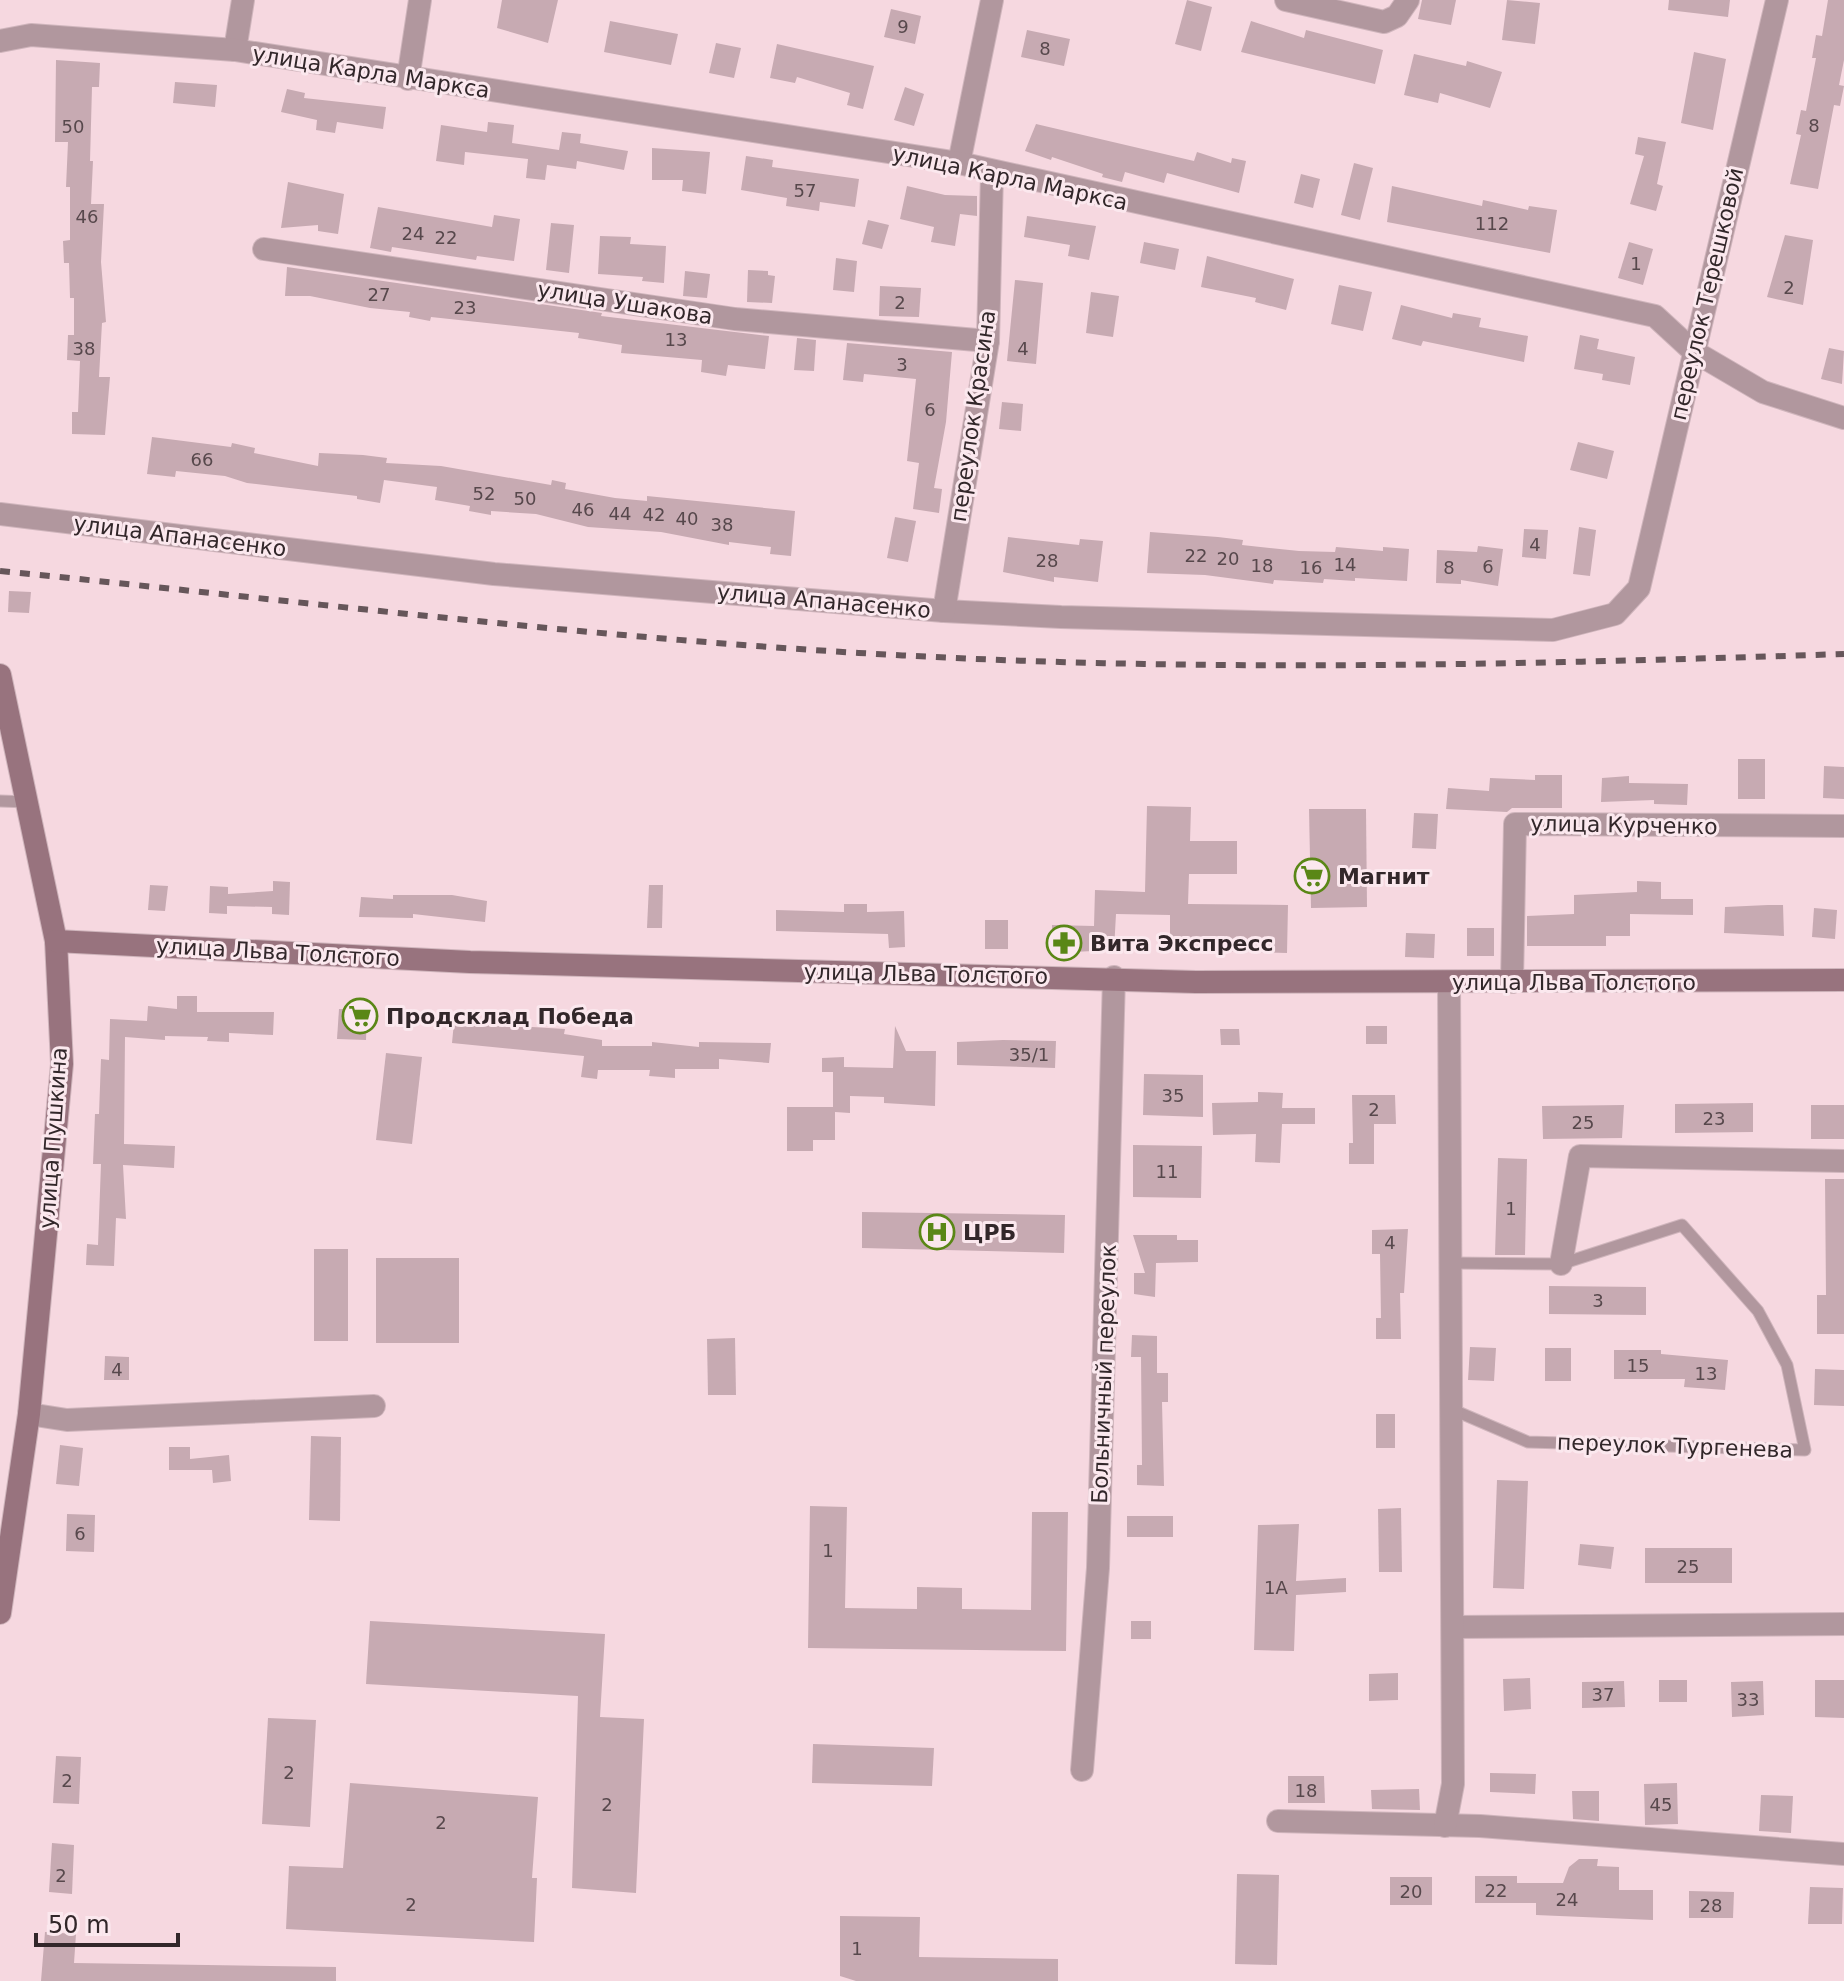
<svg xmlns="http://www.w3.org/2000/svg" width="1844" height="1981" font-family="'DejaVu Sans',sans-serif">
<rect width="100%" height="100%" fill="#f6d8e0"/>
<g fill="#c7aab2">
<polygon points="502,0 558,0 548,43 497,28"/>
<polygon points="1187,0 1212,7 1201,51 1175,44"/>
<polygon points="1422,0 1456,0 1451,25 1418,19"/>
<polygon points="1507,0 1540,3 1535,44 1502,40"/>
<polygon points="1669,0 1730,0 1728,17 1668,10"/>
<polygon points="1828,0 1844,0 1844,60 1839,85 1844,86 1840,106 1834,105 1818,189 1790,184 1801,135 1796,134 1801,110 1806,111 1816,58 1812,58 1816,35 1822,36"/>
<polygon points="891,9 921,16 915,44 884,37"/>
<polygon points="610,21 678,34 671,65 604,52"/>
<polygon points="1251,21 1304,38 1306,30 1383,50 1375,84 1241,52"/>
<polygon points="1027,30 1070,39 1064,66 1021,57"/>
<polygon points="716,43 741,48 734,78 709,73"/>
<polygon points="777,44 874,66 863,109 847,105 850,93 797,77 795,83 770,78"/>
<polygon points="1694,52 1726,59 1713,130 1681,123"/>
<polygon points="1414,54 1466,66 1467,61 1502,72 1490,108 1440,93 1438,103 1404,95"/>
<polygon points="56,60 100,63 99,87 92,87 90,161 93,161 91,204 104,204 101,262 106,322 102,323 99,377 110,377 105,435 72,434 72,412 78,412 80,361 67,360 68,335 74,335 74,298 70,298 69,263 64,263 63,241 70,240 70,187 66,187 68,142 55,142"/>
<polygon points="175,82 217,85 215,107 173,103"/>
<polygon points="905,87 924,94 914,126 894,120"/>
<polygon points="287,89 305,93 304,98 386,107 383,129 337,122 335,133 316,130 317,120 281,112"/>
<polygon points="488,122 514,125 512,143 559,150 562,132 581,134 580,143 628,151 624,170 577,161 576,169 547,165 545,180 526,178 528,159 465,152 464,165 436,161 441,125 487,132"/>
<polygon points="1036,124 1194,161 1197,152 1231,163 1232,158 1246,161 1239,193 1167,173 1164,183 1125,172 1122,182 1102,177 1103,174 1052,157 1051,160 1025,151"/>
<polygon points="1638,137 1666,142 1657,184 1663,186 1656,211 1630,204 1644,156 1635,154"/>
<polygon points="652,148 710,152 706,194 682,191 683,180 652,180"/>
<polygon points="746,156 773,160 772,167 859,179 855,207 820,202 819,211 786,206 787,198 741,190"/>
<polygon points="1354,163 1373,168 1360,220 1341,215"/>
<polygon points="1301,174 1320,179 1313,208 1294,203"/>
<polygon points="288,182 344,194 338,234 318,231 318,225 281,228"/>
<polygon points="907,186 945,195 977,196 977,216 960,214 955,246 931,242 934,227 900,219"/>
<polygon points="1392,186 1482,206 1483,200 1528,210 1529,206 1557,210 1550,253 1387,222"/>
<polygon points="378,207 492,227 494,215 520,219 514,261 477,256 476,260 392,247 391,252 370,248"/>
<polygon points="1027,216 1096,226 1089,260 1068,256 1070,245 1024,237"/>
<polygon points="868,220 889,225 882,249 862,244"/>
<polygon points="551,223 574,225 569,273 546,270"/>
<polygon points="1785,235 1813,240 1803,305 1767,297"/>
<polygon points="600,236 631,237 630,244 666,246 664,283 642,281 643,277 598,274"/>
<polygon points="1144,242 1179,249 1175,270 1140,263"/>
<polygon points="1629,242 1653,249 1643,285 1618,278"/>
<polygon points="1207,256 1294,279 1286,310 1255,302 1256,298 1201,287"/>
<polygon points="836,258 857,261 854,292 833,290"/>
<polygon points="287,267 602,313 601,316 769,336 765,369 728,365 726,376 701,372 702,360 621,353 622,345 578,338 579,333 431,317 430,321 409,317 410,312 370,308 310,296 285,296"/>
<polygon points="748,270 768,271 768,275 775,276 772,303 747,302"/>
<polygon points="685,271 710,274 707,298 683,296"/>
<polygon points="1015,280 1043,283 1036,364 1007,361"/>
<polygon points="1339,285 1372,292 1363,331 1331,324"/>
<polygon points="880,286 921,288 919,317 879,316"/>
<polygon points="1091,292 1119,296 1113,337 1086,333"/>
<polygon points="1401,305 1452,318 1453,313 1481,318 1479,327 1528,336 1524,362 1423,341 1421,346 1392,339"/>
<polygon points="1580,335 1599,339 1597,349 1635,357 1630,385 1602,380 1603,374 1574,369"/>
<polygon points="797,338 816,340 814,371 794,370"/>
<polygon points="847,343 952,352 946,422 934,488 942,489 939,513 913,509 919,463 907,461 916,379 864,374 863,382 843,380"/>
<polygon points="1829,348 1844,351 1842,384 1821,379"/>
<polygon points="1002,402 1023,404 1021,431 999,429"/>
<polygon points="152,437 231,447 232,443 255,448 254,453 318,466 319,453 363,455 387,458 386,463 441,466 551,485 552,480 566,483 565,489 615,498 647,501 647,496 795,511 791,556 770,554 771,547 729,542 729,545 661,532 588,527 536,514 491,511 491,515 469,511 470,506 435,500 437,487 384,480 380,503 357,499 357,496 247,483 225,476 176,471 175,477 147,474"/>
<polygon points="1578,442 1614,451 1607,479 1570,470"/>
<polygon points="895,517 916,521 908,562 887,558"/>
<polygon points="1579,527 1596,530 1590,576 1573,574"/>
<polygon points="1524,529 1548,530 1546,559 1522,557"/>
<polygon points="1150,532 1218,537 1243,540 1242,545 1299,551 1335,552 1336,547 1383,551 1383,547 1409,549 1407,581 1355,578 1355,581 1324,579 1323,583 1274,580 1273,584 1205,575 1147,573"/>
<polygon points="1008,537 1079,545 1080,539 1103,541 1098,582 1054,577 1054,582 1003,572"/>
<polygon points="1478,546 1503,549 1498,586 1461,580 1461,584 1436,583 1437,550 1477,552"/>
<polygon points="9,591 31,592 29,613 8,612"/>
<rect x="1738" y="759" width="27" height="40"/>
<polygon points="1824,766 1844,767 1844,799 1823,798"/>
<polygon points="1535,775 1562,775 1562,808 1512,808 1507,812 1446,809 1448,788 1489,791 1490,778 1535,780"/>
<polygon points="1629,776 1629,783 1688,784 1687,805 1654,804 1654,800 1601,802 1602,778"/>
<polygon points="1147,806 1191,807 1190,841 1237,841 1237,874 1189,874 1188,904 1288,905 1287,953 1170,950 1170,915 1116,914 1114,950 1052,953 1052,925 1094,926 1095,890 1145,892"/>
<polygon points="1309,809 1366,809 1367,907 1311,908"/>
<polygon points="1414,813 1438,814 1436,849 1412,848"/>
<polygon points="273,881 290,882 289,915 272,914 272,907 227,906 227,914 209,913 210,886 228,887 228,894 273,891"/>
<polygon points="1637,881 1661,882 1661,899 1693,899 1693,915 1630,914 1630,936 1606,936 1606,946 1527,946 1527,916 1574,914 1574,895 1637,892"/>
<polygon points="150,885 168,886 165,911 148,910"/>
<polygon points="649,885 663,885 662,928 647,928"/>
<polygon points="393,895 452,895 487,901 485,922 413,914 413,918 359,917 361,897 393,899"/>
<polygon points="844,904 867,904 867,912 904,911 905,947 889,948 888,934 776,931 776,910 844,912"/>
<polygon points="1768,905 1783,905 1784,936 1724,933 1725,907"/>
<polygon points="1814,908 1837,910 1835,939 1812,937"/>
<rect x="985" y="920" width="23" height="29"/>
<rect x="1467" y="928" width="27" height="28"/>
<polygon points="1406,933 1435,934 1434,958 1405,957"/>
<polygon points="177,996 197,996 197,1012 274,1012 273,1035 229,1033 229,1042 207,1041 208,1037 165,1036 165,1040 125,1037 124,1144 175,1146 174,1168 123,1165 126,1219 116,1218 114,1266 86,1265 87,1244 98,1245 101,1164 93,1164 95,1114 99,1114 101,1059 109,1060 110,1019 147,1021 148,1006 177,1009"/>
<polygon points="339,1009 367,1010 366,1040 337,1039"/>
<polygon points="454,1022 565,1029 564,1034 602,1040 602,1046 652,1046 652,1042 699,1047 699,1042 771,1043 769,1063 719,1059 719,1069 675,1069 675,1078 649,1076 650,1070 598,1070 597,1079 581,1077 584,1056 452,1043"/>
<polygon points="895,1026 906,1051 936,1051 935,1106 884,1103 884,1097 850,1096 850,1113 835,1112 835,1140 813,1140 813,1151 787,1151 787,1107 833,1107 833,1072 822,1072 822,1058 844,1057 844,1067 893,1068"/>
<rect x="1366" y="1026" width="21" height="18"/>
<polygon points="1220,1029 1239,1029 1240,1045 1221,1045"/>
<polygon points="1003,1040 1056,1041 1055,1068 957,1065 957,1042"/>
<polygon points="386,1053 422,1057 412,1144 376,1140"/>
<polygon points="1144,1074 1203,1075 1203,1117 1143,1115"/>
<polygon points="1258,1092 1283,1093 1282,1108 1315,1108 1315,1124 1282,1124 1280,1163 1255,1162 1256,1134 1213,1135 1212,1103 1258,1102"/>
<polygon points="1352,1095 1395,1095 1396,1124 1374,1124 1374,1164 1349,1164 1349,1143 1353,1143"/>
<polygon points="1753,1103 1753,1132 1675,1133 1675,1104"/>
<polygon points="1624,1105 1622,1138 1543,1139 1542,1106"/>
<rect x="1811" y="1105" width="33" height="34"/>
<polygon points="1133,1145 1202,1146 1201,1198 1133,1197"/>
<polygon points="1498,1158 1527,1159 1525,1255 1495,1255"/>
<polygon points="1825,1179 1844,1179 1844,1334 1817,1334 1817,1295 1826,1295"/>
<polygon points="862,1212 1065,1215 1064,1253 862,1248"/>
<polygon points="1408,1229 1404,1293 1400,1293 1401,1339 1376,1339 1376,1318 1381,1318 1380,1254 1372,1254 1372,1230"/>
<polygon points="1133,1235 1177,1235 1177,1240 1198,1240 1198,1262 1156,1263 1155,1297 1134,1294 1134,1273 1145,1273"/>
<rect x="314" y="1249" width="34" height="92"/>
<rect x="376" y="1258" width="83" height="85"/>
<polygon points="1549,1286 1646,1287 1646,1315 1549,1314"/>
<polygon points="1132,1335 1157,1336 1157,1373 1168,1373 1168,1402 1162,1402 1164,1486 1137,1485 1137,1465 1142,1465 1141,1357 1131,1357"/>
<polygon points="735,1338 736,1395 708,1395 707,1339"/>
<polygon points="1470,1347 1496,1348 1494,1381 1468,1380"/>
<rect x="1545" y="1348" width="26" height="33"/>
<polygon points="1614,1350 1661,1350 1661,1354 1728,1360 1725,1390 1684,1387 1685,1379 1614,1379"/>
<polygon points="105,1356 129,1357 129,1380 104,1380"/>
<polygon points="1815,1369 1844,1370 1844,1406 1814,1405"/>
<rect x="1376" y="1414" width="19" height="34"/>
<polygon points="311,1436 341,1437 340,1521 309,1520"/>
<polygon points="60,1445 83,1448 79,1486 56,1484"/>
<polygon points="169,1447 190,1447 190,1459 229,1455 231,1481 213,1483 212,1470 169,1470"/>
<polygon points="1497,1480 1528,1481 1524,1589 1493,1588"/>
<polygon points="810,1506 847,1507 845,1608 917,1609 917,1587 962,1588 962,1609 1031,1610 1032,1512 1068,1512 1066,1651 808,1648"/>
<polygon points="1401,1508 1402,1572 1379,1572 1378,1509"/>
<polygon points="67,1514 95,1515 94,1552 66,1551"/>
<rect x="1127" y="1516" width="46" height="21"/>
<polygon points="1299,1524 1296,1581 1346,1578 1346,1592 1296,1595 1294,1651 1254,1650 1258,1525"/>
<polygon points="1580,1544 1614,1547 1611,1569 1578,1565"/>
<rect x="1645" y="1548" width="87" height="35"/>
<polygon points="370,1621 605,1634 600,1717 644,1719 636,1893 572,1888 578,1696 366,1684"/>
<rect x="1131" y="1621" width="20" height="18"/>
<polygon points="1398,1673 1398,1700 1369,1701 1369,1674"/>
<polygon points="1530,1678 1531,1709 1504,1711 1503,1679"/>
<rect x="1659" y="1680" width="28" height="22"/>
<polygon points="1815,1680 1844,1680 1844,1718 1815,1717"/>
<polygon points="1624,1681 1625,1707 1582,1708 1582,1682"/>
<polygon points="1763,1681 1764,1715 1732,1717 1731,1682"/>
<polygon points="268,1718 316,1720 310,1827 262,1824"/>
<polygon points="813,1744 934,1748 932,1786 812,1783"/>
<polygon points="56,1756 81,1757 79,1804 53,1803"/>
<polygon points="1490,1773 1536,1774 1535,1794 1490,1792"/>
<polygon points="1288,1776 1324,1776 1325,1803 1288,1803"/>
<polygon points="350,1783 538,1797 532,1878 537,1878 534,1942 286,1929 289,1866 343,1868"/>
<polygon points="1677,1783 1678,1824 1645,1825 1644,1784"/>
<polygon points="1419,1789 1420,1810 1372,1809 1371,1790"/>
<polygon points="1572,1791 1599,1791 1599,1821 1573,1819"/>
<polygon points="1761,1795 1793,1796 1791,1833 1759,1831"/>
<polygon points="52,1843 74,1845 72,1894 49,1892"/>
<polygon points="1579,1859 1598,1859 1597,1866 1619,1867 1619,1890 1653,1890 1653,1920 1536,1915 1536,1903 1475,1903 1475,1876 1517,1876 1517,1883 1563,1883 1569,1867"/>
<polygon points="1237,1874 1279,1875 1277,1965 1235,1964"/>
<rect x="1390" y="1877" width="42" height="28"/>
<polygon points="1810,1887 1843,1888 1842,1924 1808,1924"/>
<polygon points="1689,1891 1734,1892 1733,1918 1689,1918"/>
<polygon points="840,1916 920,1917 919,1957 1058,1959 1058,1981 856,1981 840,1976"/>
<polygon points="45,1932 76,1934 74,1963 336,1967 336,1981 41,1981"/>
</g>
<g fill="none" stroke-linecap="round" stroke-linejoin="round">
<g stroke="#cfb5bc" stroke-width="13">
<g id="service">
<polyline points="0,801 28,802"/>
<polyline points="1451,1409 1528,1442 1805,1450 1787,1365 1758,1311 1682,1225 1561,1264 1453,1263"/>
</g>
</g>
<g stroke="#cfb5bc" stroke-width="24">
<g id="minor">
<polyline points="1286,0 1384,22 1397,16 1408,0"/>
<polyline points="235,50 243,0"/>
<polyline points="408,79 420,0"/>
<polyline points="959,163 992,0"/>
<polyline points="264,249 735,319 988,341"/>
<polyline points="0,514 494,574 944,611 1061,617 1553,630 1615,614 1639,588 1777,0"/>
<polyline points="944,611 988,341 992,173"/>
<polyline points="1512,982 1515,824 1844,826"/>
<polyline points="1561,1264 1580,1156 1844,1161"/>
<polyline points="29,1414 67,1420 374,1406"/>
<polyline points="1453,1627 1844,1624"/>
<polyline points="1082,1770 1098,1568 1114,977"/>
<polyline points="1278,1821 1480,1826 1844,1854"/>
<polyline points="1445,1826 1453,1784 1449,983"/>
</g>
</g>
<g stroke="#cfb5bc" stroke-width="24">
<polyline id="tertiary" points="0,41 31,35 235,50 959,163 1655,316 1693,351 1763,392 1844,418"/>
</g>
<g stroke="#cfb5bc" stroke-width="24">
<g id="secondary">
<polyline points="0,675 56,941 62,1064 29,1414 0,1613"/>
<polyline points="56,941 470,962 1196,982 1844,980"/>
</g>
</g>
<use href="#service" stroke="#b1979e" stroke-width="11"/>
<use href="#minor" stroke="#b1979e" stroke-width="22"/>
<use href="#tertiary" stroke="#b1979e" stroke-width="22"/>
<use href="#secondary" stroke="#98737e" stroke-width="22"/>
<path stroke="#66565a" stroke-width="6" stroke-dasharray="10 10" stroke-linecap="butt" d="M0,571C311,602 622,642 934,657C1237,672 1541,664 1844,654"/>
</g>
<defs>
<g id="supermarket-ring" transform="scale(1.8)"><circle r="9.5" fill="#fbe8ee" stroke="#5a8716" stroke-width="1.5"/><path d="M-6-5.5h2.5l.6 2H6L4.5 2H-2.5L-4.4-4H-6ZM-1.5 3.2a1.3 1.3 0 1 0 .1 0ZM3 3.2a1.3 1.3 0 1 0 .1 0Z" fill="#5a8716"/></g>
<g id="pharmacy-ring" transform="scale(1.8)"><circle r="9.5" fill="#fbe8ee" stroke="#5a8716" stroke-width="1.5"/><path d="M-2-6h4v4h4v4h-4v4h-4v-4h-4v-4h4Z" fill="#5a8716"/></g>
<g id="hospital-ring" transform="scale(1.8)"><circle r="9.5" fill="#fbe8ee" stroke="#5a8716" stroke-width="1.5"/><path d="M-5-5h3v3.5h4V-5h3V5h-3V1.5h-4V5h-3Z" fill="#5a8716"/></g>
</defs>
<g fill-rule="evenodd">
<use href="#supermarket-ring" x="1312" y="876"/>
<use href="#pharmacy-ring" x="1064" y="943"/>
<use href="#supermarket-ring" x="360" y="1016"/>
<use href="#hospital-ring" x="937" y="1232"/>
</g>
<g text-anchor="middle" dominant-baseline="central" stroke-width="6" stroke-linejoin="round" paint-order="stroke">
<g font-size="18" fill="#57484c">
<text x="903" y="26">9</text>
<text x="1045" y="48">8</text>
<text x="1814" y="125">8</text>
<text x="73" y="126">50</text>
<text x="805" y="190">57</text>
<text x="87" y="216">46</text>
<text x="1492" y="223">112</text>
<text x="413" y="233">24</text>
<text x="446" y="237">22</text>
<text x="1636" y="263">1</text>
<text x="1789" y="287">2</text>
<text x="379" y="294">27</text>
<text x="900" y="302">2</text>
<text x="465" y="307">23</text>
<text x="676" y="339">13</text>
<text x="84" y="348">38</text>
<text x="1023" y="348">4</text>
<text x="902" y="364">3</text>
<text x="930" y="409">6</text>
<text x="202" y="459">66</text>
<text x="484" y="493">52</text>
<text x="525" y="498">50</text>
<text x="583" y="509">46</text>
<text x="620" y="513">44</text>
<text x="654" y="514">42</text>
<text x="687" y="518">40</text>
<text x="722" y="524">38</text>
<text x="1535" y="544">4</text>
<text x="1196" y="555">22</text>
<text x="1228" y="558">20</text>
<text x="1047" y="560">28</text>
<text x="1345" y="564">14</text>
<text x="1262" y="565">18</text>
<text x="1488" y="566">6</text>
<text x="1311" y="567">16</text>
<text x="1449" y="567">8</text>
<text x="1029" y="1054">35/1</text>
<text x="1173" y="1095">35</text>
<text x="1374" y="1109">2</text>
<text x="1714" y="1118">23</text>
<text x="1583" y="1122">25</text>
<text x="1167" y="1171">11</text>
<text x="1511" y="1208">1</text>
<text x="1390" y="1242">4</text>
<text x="1598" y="1300">3</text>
<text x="1638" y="1365">15</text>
<text x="117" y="1369">4</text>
<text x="1706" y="1373">13</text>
<text x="80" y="1533">6</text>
<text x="828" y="1550">1</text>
<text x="1688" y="1566">25</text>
<text x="1276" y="1587">1А</text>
<text x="1603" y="1694">37</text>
<text x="1748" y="1699">33</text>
<text x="289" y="1772">2</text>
<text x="67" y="1780">2</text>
<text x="1306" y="1790">18</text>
<text x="607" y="1804">2</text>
<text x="1661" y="1804">45</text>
<text x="441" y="1822">2</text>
<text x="61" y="1875">2</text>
<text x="1496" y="1890">22</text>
<text x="1411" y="1891">20</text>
<text x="1567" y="1899">24</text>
<text x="411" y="1904">2</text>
<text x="1711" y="1905">28</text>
<text x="857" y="1948">1</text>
</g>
<g font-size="22" fill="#32272a" stroke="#fbe8ee">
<text transform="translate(371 72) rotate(9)">улица Карла Маркса</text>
<text transform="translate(1010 178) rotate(12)">улица Карла Маркса</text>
<text transform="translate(1707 294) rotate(-77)">переулок Терешковой</text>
<text transform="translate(625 303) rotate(9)">улица Ушакова</text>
<text transform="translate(973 416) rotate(-82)">переулок Красина</text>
<text transform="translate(180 536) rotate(7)">улица Апанасенко</text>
<text transform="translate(824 601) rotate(5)">улица Апанасенко</text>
<text transform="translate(1624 825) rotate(1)">улица Курченко</text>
<text transform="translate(278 952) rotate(3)">улица Льва Толстого</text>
<text transform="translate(926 974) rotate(1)">улица Льва Толстого</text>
<text x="1574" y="982">улица Льва Толстого</text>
<text transform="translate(53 1138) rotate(-86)">улица Пушкина</text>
<text transform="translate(1104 1374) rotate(-88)">Больничный переулок</text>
<text transform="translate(1675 1446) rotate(2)">переулок Тургенева</text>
</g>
<g font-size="22" font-weight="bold" fill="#32272a" stroke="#fbe8ee" text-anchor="start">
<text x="1338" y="876">Магнит</text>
<text x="1090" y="943">Вита Экспресс</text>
<text x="386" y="1016">Продсклад Победа</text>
<text x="963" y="1232">ЦРБ</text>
</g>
</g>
<path d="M36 1933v12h142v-12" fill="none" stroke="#32272a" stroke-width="4"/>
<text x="48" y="1933" font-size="24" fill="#32272a" stroke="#fbe8ee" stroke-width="6" paint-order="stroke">50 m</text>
</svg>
